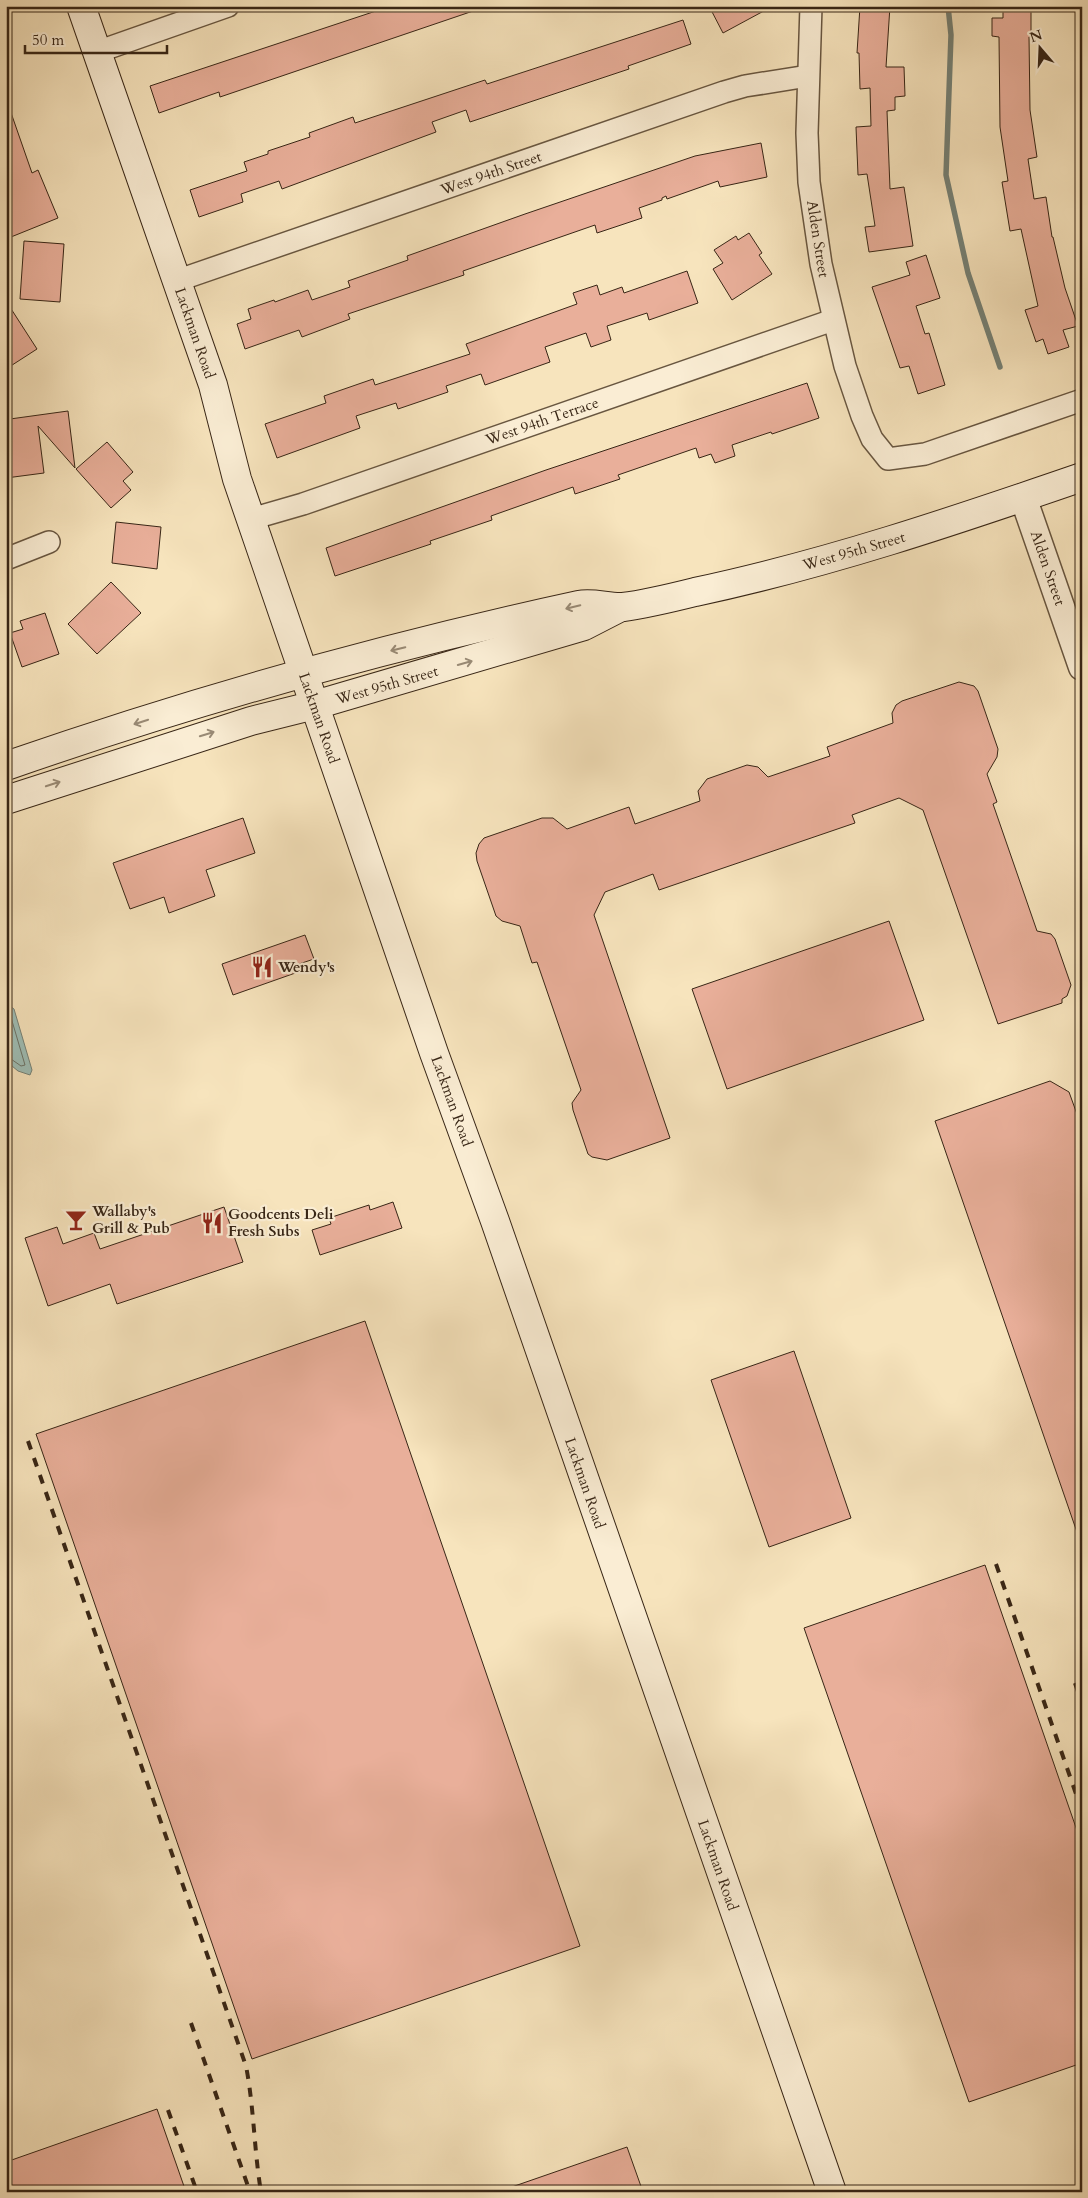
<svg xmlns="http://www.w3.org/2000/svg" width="1088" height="2198" font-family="Cardo,serif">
<rect width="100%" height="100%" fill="#f7e4bd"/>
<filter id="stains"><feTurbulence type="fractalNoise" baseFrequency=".004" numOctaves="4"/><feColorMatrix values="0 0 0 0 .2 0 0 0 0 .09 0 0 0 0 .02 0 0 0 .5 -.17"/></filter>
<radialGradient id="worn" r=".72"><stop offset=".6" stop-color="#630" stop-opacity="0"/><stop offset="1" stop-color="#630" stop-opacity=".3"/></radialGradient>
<polygon fill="#9ebeb6" stroke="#758176" points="10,1006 14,1009 32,1070 30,1075 18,1071 6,1061 6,1008"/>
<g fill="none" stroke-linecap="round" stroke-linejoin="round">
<polyline stroke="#6b7266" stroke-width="1" points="6,1012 10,1014 25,1065 21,1066 11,1059 6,1058"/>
<polyline stroke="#758176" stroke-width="5.5" points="948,6 951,35 946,175 968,273 1000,367"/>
</g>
<g fill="#e9af9a" stroke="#382616">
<polygon points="391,6 478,6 479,9 220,97 219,92 159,113 150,86"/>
<polygon points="709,6 773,6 723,33"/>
<polygon points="860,6 890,6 886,67 904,67 905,96 895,97 895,110 887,111 890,189 904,187 913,246 869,252 865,227 875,226 867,174 858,175 856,127 871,126 870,88 860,89 859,53 857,53"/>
<polygon points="1003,6 1031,6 1031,37 1029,37 1030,110 1037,157 1028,159 1034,199 1046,197 1052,237 1053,237 1065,288 1078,326 1063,330 1069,347 1048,354 1043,339 1036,342 1025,310 1038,306 1021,229 1010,231 1002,182 1008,181 1000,127 999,37 992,36 992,18 1003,18"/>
<polygon points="683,20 691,44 628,66 629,69 470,122 466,110 432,122 436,132 282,189 279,181 241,194 243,202 199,217 190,190 247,171 244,162 268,154 268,151 310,137 309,133 353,117 355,123 485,80 487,84"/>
<polygon points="6,107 9,107 32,173 38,170 58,218 6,239"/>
<polygon points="761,143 767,177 720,187 718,181 667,199 666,196 662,198 662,200 639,208 642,218 597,233 595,225 463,271 464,275 348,314 350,319 302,337 299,330 245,349 237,324 251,319 248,309 274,300 275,302 308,290 312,300 350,287 348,281 408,260 407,256 525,214 695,156"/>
<polygon points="749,233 762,253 759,255 772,274 732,300 713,269 723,263 714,250 736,236 738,240"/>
<polygon points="24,241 64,244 60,302 20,299"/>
<polygon points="926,255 940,298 916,306 925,334 929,333 945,385 918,394 909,366 900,368 872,287 910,275 906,262"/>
<polygon points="687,271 698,303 649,320 647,313 607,326 611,340 591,347 586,333 545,347 550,362 485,385 481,374 446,386 448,392 398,409 396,403 356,416 360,428 277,458 265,424 326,403 324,396 373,379 375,385 470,354 466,344 577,304 573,293 597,285 600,295 622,287 624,293"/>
<polygon points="6,301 37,349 6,369"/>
<polygon points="807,383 819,418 772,434 771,432 732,445 735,456 715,463 711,454 699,458 696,448 618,475 620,479 575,494 573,487 491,516 492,520 430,541 431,544 335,576 326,548 546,470"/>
<polygon points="68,411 75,468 38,426 44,473 6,478 6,421 10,421 10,419"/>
<polygon points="107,442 133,472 123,481 131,490 111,508 76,469"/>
<polygon points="116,522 161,527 157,569 112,563"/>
<polygon points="111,582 141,613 97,654 68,624"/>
<polygon points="45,613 59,654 22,667 10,633 23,629 20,621"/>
<polygon points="959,682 974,686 978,691 998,749 997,757 987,774 997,802 993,804 1037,931 1051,934 1055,939 1071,985 1067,996 1062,999 1062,1003 998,1024 923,810 899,798 852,815 855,823 659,890 653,874 605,892 594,915 670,1138 607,1160 592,1157 588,1154 573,1110 572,1103 581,1090 537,962 532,963 520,926 502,921 496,916 477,861 476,853 479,844 484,838 542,818 553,818 567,829 629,807 635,824 700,801 698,791 707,779 747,765 758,767 768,777 830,756 827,747 893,723 892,713 896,705 902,701"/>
<polygon points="243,818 255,853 206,870 215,896 169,913 164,897 130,909 113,863"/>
<polygon points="889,921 924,1020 727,1089 692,989"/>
<polygon points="305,935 314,959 299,964 301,971 233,995 222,964"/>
<polygon points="1050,1081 1069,1092 1082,1128 1082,1537 1079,1538 935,1121"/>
<polygon points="393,1202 402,1228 320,1255 312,1230 331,1224 329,1218 369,1205 370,1210"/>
<polygon points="224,1207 243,1262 117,1304 110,1284 48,1306 25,1238 57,1227 63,1244 94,1233 100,1249"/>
<polygon points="365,1321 580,1946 252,2059 36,1434"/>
<polygon points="794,1351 851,1518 769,1547 711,1380"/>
<polygon points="985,1565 1082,1845 1082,2063 969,2102 804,1628"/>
<polygon points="157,2109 186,2192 6,2192 6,2162"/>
<polygon points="627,2147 643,2192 507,2192 506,2189"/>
</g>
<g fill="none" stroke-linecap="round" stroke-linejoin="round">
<g stroke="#685640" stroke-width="24">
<g id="minor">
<polyline points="811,6 807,133 809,182 821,264 845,366 862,416 872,439 888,459 925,454 1082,400"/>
<polyline points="97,52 228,6"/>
<polyline points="176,281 724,92 745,86 808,76"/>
<polyline points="251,519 303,504 833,320"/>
<polyline points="6,559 49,542"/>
</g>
</g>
<g stroke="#685640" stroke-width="29">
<polyline id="tertiary" points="1023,497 1082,667"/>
</g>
<g stroke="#382616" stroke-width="30">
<g id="secondary">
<polyline points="81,6 213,385 237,479 434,1053 495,1221 832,2192"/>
<path d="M6,766C193,701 385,647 579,605C593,602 609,608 623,607C647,604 671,598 695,592C827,564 954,521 1082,477"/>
<polyline points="6,800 251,721 315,705 584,626 621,607"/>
</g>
</g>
<use href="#minor" stroke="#faedd4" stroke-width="21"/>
<use href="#tertiary" stroke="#faedd4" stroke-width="26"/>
<use href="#secondary" stroke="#faedd4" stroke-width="28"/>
<g stroke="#382616" stroke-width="4" stroke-dasharray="9 9" stroke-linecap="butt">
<path d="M28,1441L246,2066C254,2107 254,2150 261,2192"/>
<polyline points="996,1564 1082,1811"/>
<polyline points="1075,1683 1082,1703"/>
<polyline points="191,2023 250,2192"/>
<polyline points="168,2110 197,2192"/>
</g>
</g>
<defs><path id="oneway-shaft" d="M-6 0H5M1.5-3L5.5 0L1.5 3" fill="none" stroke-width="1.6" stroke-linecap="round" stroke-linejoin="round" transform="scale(1.25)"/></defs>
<g stroke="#998a75">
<use href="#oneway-shaft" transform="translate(573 607) rotate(167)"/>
<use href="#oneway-shaft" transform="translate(398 649) rotate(167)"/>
<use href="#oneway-shaft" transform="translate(465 663) rotate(-16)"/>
<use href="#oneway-shaft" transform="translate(141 722) rotate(162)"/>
<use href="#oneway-shaft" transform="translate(207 734) rotate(-17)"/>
<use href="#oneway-shaft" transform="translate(53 784) rotate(-18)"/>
</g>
<defs>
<g id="restaurant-bare" transform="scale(1.725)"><path d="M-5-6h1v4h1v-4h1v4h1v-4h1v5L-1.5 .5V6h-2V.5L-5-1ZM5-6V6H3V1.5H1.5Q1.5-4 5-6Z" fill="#8f2418" stroke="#faedd4" stroke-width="2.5" paint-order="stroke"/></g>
<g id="bar-bare" transform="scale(1.725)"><path d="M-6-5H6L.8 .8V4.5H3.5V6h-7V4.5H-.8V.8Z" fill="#8f2418" stroke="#faedd4" stroke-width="2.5" paint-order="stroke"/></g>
</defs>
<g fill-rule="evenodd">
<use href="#restaurant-bare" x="262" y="967"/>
<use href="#bar-bare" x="76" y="1220"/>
<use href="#restaurant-bare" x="212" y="1223"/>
</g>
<g text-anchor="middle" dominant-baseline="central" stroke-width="4.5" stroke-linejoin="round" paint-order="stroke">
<g font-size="15" fill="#382616" stroke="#faedd4">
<text transform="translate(491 173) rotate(-19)">West 94th Street</text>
<text transform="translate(818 239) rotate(81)">Alden Street</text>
<text transform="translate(195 333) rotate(71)">Lackman Road</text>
<text transform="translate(542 421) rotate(-19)">West 94th Terrace</text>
<text transform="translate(854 551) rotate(-16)">West 95th Street</text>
<text transform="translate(1048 568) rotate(71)">Alden Street</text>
<text transform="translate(387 685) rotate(-16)">West 95th Street</text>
<text transform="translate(319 718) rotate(71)">Lackman Road</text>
<text transform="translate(452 1101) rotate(70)">Lackman Road</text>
<text transform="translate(585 1483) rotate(71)">Lackman Road</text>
<text transform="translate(718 1865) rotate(71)">Lackman Road</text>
</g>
<g font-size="15" font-weight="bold" fill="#382616" stroke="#faedd4" text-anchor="start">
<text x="278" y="967">Wendy's</text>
<text x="92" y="1211">Wallaby's<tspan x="92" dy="17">Grill &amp; Pub</tspan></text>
<text x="228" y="1214">Goodcents Deli<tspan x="228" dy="17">Fresh Subs</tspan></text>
</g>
</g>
<rect width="1088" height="2198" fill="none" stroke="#f7e4bd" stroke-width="25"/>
<rect x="8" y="8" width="1073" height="2183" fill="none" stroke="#382616" stroke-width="2.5"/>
<rect x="12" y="12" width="1063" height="2173" fill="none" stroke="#382616"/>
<g transform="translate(1040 48) rotate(341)" stroke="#faedd4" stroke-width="4" paint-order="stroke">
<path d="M0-4L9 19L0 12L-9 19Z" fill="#382616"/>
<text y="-8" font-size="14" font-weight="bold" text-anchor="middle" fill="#382616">N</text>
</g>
<path d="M25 45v8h142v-8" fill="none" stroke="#382616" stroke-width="2.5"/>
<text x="32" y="45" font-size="15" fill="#382616" stroke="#faedd4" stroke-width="4" paint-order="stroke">50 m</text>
<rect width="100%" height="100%" filter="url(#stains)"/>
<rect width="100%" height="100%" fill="url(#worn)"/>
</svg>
